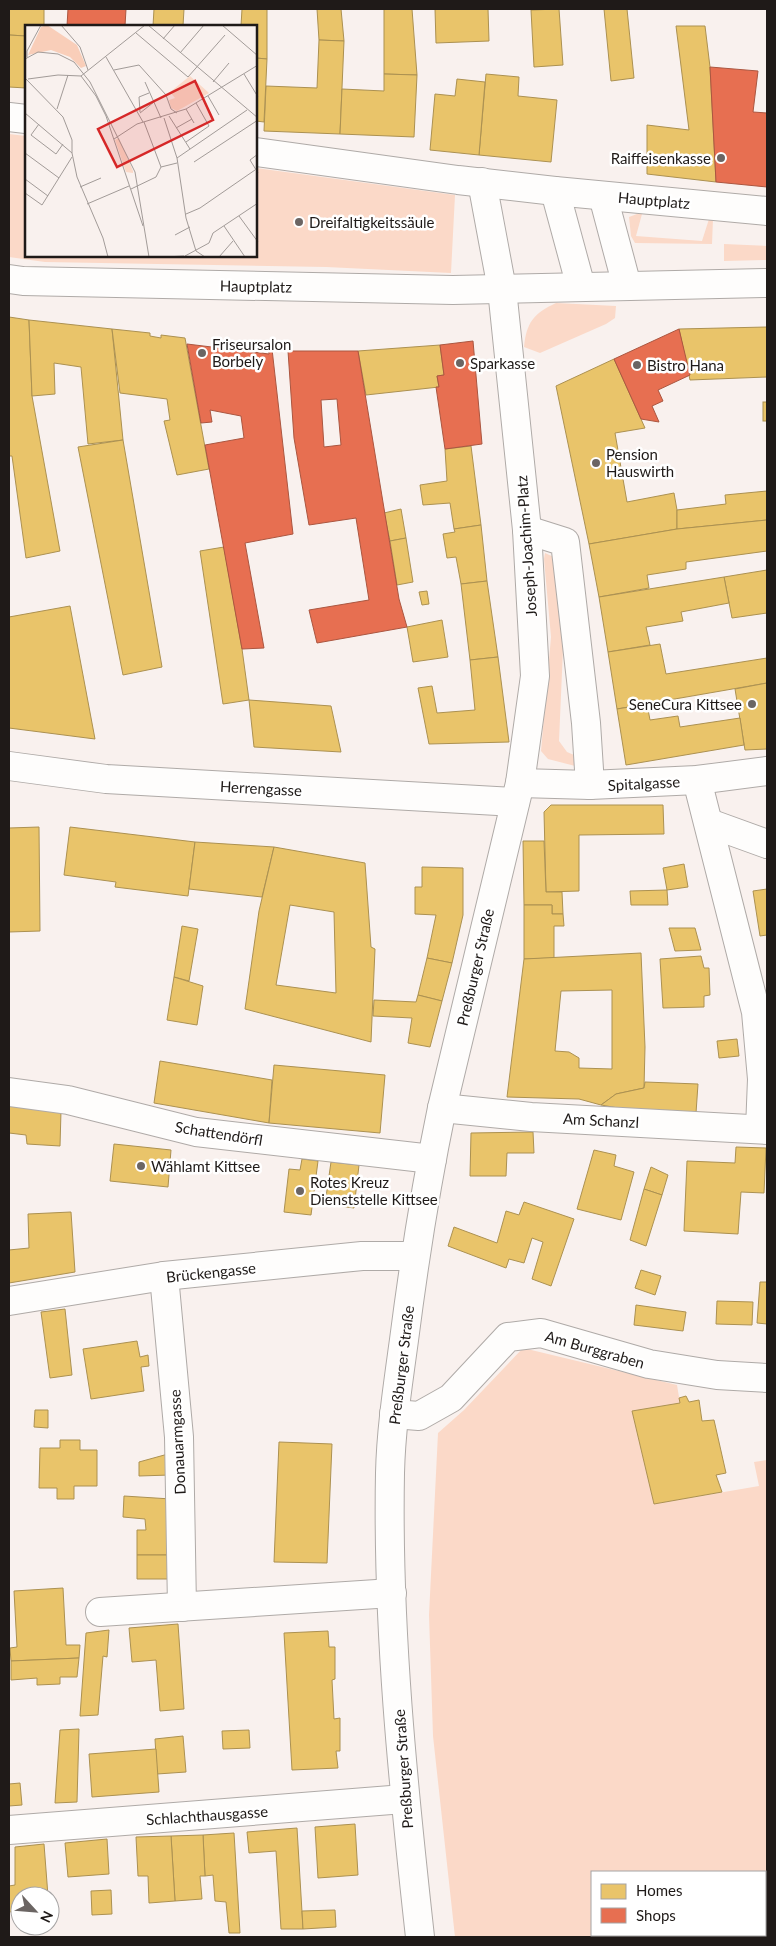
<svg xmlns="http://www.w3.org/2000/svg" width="776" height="1946" font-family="Lato,sans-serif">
<rect width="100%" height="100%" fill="#f9f1ee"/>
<g fill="#fbd9c8" fill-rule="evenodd">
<polygon points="9,134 26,136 26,256 256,256 256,168 455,195 451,273 326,267 45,262 9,257"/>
<polygon points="637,214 642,214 636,236 702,241 709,219 713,219 712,244 635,243 631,236 629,217"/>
<polygon points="724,244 767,246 767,260 724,261"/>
<path d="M556,303L616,306L615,318L606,324L540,353L524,347C526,323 534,313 556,303Z"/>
<polygon points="545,553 556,558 563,649 559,741 567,752 581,758 579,767 548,759 541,751 551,637 544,559"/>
<path d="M523,1348L677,1385L680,1403L632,1411L654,1504L759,1486L754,1462L767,1460V1937H455L433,1736L429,1615L438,1433L464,1410ZM592,1872H765V1935H592Z"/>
</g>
<g fill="#e9c46a" stroke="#ac9151" fill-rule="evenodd">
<polygon points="9,9 44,9 44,26 26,26 26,36 9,35"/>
<polygon points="154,9 184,9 183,26 153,26"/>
<polygon points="242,9 267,9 267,59 256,58 256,26 241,26"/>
<polygon points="317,9 341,9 344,41 319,40"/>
<polygon points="384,9 412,9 417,75 384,74"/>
<polygon points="435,9 488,9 489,41 436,43"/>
<polygon points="559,9 563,65 534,67 531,10"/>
<polygon points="604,9 627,9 634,78 611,81"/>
<polygon points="676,26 705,26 710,67 716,182 647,174 647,125 689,130"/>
<polygon points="9,35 26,36 26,88 9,87"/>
<polygon points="319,40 344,41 340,134 264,131 266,86 317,88"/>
<polygon points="256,58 267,59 264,122 256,121"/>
<polygon points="384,74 417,75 414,137 340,134 342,89 384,91"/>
<polygon points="486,74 519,77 518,96 557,100 551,162 479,155"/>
<polygon points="457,79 485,82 479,155 430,150 435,94 455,96"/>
<polygon points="9,317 29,320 32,396 60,551 26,558 12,456 9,456"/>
<polygon points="29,320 112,329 123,440 88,444 81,367 54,363 55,394 32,396"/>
<polygon points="767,327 767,377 690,380 679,329"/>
<polygon points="112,329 150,333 150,336 161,338 161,335 185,338 209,469 177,475 164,421 170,420 167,399 120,393"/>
<polygon points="440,345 444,375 437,376 439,387 366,395 358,351"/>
<polygon points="614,359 645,428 615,433 627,502 674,493 677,510 677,529 589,544 556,386"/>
<rect x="763" y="402" width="4" height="19"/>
<polygon points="123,440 162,667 123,675 78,447"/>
<polygon points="471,446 481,525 454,529 450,503 423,505 420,485 447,481 445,449"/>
<polygon points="767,491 767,520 677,529 677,510 726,504 725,495"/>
<polygon points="401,509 406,538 390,541 384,513"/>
<polygon points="767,520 767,551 686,562 686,569 647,575 649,588 599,597 589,544 677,529"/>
<polygon points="481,525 487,581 461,584 456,557 447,558 443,534 455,532 454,529"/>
<polygon points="406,538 413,582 397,585 390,541"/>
<polygon points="224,547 242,649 249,700 223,704 200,551"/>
<polygon points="767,570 767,613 732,618 724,577"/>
<polygon points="724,577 729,603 681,612 683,621 646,627 650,645 608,652 599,597"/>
<polygon points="487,581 498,657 470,660 461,584"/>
<polygon points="427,591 429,604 422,605 419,592"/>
<polygon points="70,606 95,739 9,728 9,617"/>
<polygon points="442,620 448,657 413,662 407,627"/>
<polygon points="660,644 666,674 767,658 767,683 617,709 608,652"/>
<polygon points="498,657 509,742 429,744 418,688 432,686 437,713 475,710 470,660"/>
<polygon points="767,683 767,749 745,750 735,689"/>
<polygon points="249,700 331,706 341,752 254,747"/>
<polygon points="647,704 650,720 678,716 680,727 740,718 744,745 626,765 617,709"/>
<polygon points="551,805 663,805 664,834 579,835 579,891 546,892 544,812"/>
<polygon points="39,827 40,931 9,932 9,828"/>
<polygon points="70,827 195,842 188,896 115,887 116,882 64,875"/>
<polygon points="523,841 544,841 546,892 562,892 563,914 552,914 552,905 524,905"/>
<polygon points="195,842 274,847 262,897 189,889"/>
<path d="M274,847L365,863L371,947L375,949L371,1042L245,1009L259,911ZM290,905L334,912L336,993L276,985Z"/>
<polygon points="684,864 688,887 667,890 663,868"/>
<polygon points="422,867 463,868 463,915 452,963 427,958 436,915 415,914 415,887 422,887"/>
<polygon points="767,889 767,935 760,936 753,891"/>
<polygon points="667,890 668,905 631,905 630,891"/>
<polygon points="524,905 552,905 552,914 563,914 564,926 554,926 554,958 524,959"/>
<polygon points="182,926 198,929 189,981 174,977"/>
<polygon points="669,928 695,928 701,950 675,951"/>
<path d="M641,953L645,1047L644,1088L616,1094L601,1105L579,1099L507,1097L524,959ZM612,990V1069L579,1068V1058L569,1052L555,1051L561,991Z"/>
<polygon points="701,956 704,968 709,968 710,995 704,996 704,1007 663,1008 660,959"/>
<polygon points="427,958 452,963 442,1001 418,995"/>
<polygon points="174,977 203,986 197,1025 167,1020"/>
<polygon points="418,995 442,1001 430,1047 408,1043 412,1018 373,1016 374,1000 416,1002"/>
<polygon points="737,1039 739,1056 719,1058 717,1041"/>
<polygon points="160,1061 272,1080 269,1123 154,1103"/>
<polygon points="274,1065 385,1075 380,1133 269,1123"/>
<polygon points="645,1082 698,1084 696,1113 624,1109 601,1105 616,1094 644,1088"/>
<polygon points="9,1105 61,1111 60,1146 27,1144 26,1135 9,1133"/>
<polygon points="533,1132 534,1153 507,1153 506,1176 470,1176 471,1133"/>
<polygon points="114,1144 171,1150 168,1187 110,1181"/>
<polygon points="736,1147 766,1148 764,1193 741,1192 738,1234 684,1231 687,1161 735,1163"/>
<polygon points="594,1150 616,1155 614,1166 634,1172 621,1220 577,1209"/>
<polygon points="302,1159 318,1161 311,1215 284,1212 289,1169 300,1170"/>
<polygon points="331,1162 359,1165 354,1208 325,1204"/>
<polygon points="651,1167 668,1175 662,1195 644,1189"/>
<polygon points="644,1189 662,1195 646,1246 630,1240"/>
<polygon points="524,1202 574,1219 551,1286 532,1279 543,1242 532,1238 524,1263 509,1259 506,1268 448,1246 454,1227 497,1243 506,1211 519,1215"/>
<polygon points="71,1212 75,1272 9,1283 9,1250 29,1248 28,1214"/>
<polygon points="641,1270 661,1276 655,1295 635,1288"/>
<polygon points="760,1282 767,1282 767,1324 757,1323"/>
<polygon points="717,1301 753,1302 752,1325 716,1324"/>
<polygon points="636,1305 686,1312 683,1331 634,1325"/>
<polygon points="65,1309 72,1375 50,1378 41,1312"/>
<polygon points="137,1341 140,1357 148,1355 149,1366 141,1367 144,1391 91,1399 83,1349"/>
<polygon points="686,1396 689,1402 699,1400 702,1421 714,1420 726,1473 716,1475 722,1492 654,1504 632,1411 680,1403 679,1398"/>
<polygon points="35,1410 48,1410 48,1428 34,1427"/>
<polygon points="60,1440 80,1440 80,1450 97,1450 97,1486 74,1486 74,1499 57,1499 57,1488 39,1488 40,1448 60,1448"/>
<polygon points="279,1442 332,1444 327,1563 274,1562"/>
<polygon points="168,1454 170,1475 139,1476 139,1462"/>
<polygon points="124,1496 171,1499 169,1555 137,1555 137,1530 146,1530 145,1519 123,1517"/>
<polygon points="137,1555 169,1555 168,1579 137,1579"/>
<polygon points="63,1588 66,1645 80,1645 79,1658 11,1661 10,1648 17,1647 14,1591"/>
<polygon points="178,1624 184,1709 160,1711 156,1660 132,1662 129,1628"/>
<polygon points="109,1630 107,1657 103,1656 98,1715 80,1716 86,1633"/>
<polygon points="328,1631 329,1647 335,1647 335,1679 332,1680 334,1719 340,1718 340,1751 336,1751 338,1768 292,1770 284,1633"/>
<polygon points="79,1658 77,1677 60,1677 60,1684 37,1685 37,1678 11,1680 11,1661"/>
<polygon points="79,1729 77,1802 55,1803 60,1730"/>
<polygon points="249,1730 250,1748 223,1749 222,1731"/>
<polygon points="183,1736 186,1772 157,1774 155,1739"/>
<polygon points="156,1749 159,1792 92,1797 89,1754"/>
<polygon points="20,1783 22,1805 9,1806 9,1784"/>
<polygon points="355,1824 358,1875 318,1878 315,1827"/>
<polygon points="297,1828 303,1929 281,1929 276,1851 249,1853 247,1832"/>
<polygon points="234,1833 240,1933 229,1933 226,1902 215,1901 213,1875 205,1876 203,1835"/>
<polygon points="203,1835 205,1876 200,1876 202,1899 175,1901 171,1836"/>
<polygon points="171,1836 175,1901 149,1903 148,1876 138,1876 136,1837"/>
<polygon points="107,1839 109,1874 68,1877 65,1843"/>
<polygon points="44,1844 48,1896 20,1896 20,1911 9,1912 9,1886 15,1885 15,1847"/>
<polygon points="111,1890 112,1914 92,1915 91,1891"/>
<polygon points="335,1910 336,1927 303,1929 302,1911"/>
</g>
<g fill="#e76f51" stroke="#ab5640" fill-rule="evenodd">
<polygon points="68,9 126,9 125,26 67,26"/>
<polygon points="710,67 758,71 753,112 767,113 767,187 716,182"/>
<polygon points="679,329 690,375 658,390 663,401 652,406 659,422 641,419 614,359"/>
<polygon points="473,341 482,444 445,449 436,387 439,387 437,376 444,375 440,345"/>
<polygon points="187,344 269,354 269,349 272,349 293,534 245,543 264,648 242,649 205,445 244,438 241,416 210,410 212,422 201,423"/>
<path d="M288,351H358L399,599L407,627L317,643L309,610L369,600L356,518L309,525L294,438ZM337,399L341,445L324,447L321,400Z"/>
</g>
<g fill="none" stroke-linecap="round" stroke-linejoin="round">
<g stroke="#afaaa7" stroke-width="30">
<g id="minor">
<polyline points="9,117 26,119"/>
<polyline points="256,152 458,180 555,191 767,211"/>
<polyline points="555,191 581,287"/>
<polyline points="603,196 627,286"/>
<polyline points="9,279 23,281 453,290 767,283"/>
<polyline points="527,530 565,542 586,723 590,785"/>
<polyline points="9,766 106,779 515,802"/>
<polyline points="697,780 756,1012 762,1079 760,1129"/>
<polyline points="520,783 590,785 697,780 767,771"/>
<polyline points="709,823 767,844"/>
<polyline points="9,1092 68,1100 196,1132 432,1159"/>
<polyline points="442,1108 531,1117 767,1130"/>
<polyline points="164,1276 179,1437 182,1607"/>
<polyline points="9,1301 164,1276 362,1256 415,1256"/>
<polyline points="394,1414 419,1416 451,1398 508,1337 541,1333 649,1364 717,1375 767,1378"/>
<polyline points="100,1612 392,1593"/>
<polyline points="9,1830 404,1799"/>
<path d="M420,1937C403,1784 387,1627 390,1473C391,1429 398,1384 404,1340C414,1262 426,1185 442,1108L520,783L535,676L527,530L502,289L482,182"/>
</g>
</g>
<use href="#minor" stroke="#fefdfc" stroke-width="28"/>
</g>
<g fill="#6b6563" stroke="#fff" stroke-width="2">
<circle cx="721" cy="158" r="5"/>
<circle cx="299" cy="222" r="5"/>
<circle cx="202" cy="353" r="5"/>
<circle cx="460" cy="363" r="5"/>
<circle cx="637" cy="365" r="5"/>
<circle cx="596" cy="463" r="5"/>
<circle cx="752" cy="704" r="5"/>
<circle cx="141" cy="1166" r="5"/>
<circle cx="300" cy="1191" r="5"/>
</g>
<g text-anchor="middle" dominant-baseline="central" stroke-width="5" stroke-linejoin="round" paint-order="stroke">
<g font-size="15" fill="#1f1a18" stroke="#fff" text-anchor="start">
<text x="711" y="158" text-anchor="end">Raiffeisenkasse</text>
<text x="309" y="222">Dreifaltigkeitssäule</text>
<text x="212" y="344">Friseursalon<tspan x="212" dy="17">Borbely</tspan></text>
<text x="470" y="363">Sparkasse</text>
<text x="647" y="365">Bistro Hana</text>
<text x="606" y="454">Pension<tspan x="606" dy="17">Hauswirth</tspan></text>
<text x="742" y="704" text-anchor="end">SeneCura Kittsee</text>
<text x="151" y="1166">Wählamt Kittsee</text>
<text x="310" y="1182">Rotes Kreuz<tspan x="310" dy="17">Dienststelle Kittsee</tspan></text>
</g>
<g font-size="15" fill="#1f1a18" stroke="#fff">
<text transform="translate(654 200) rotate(5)">Hauptplatz</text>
<text transform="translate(256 286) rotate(1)">Hauptplatz</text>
<text transform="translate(526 546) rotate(-94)">Joseph-Joachim-Platz</text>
<text transform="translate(644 783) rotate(-3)">Spitalgasse</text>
<text transform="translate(261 788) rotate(3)">Herrengasse</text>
<text transform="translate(475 967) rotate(-77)">Preßburger Straße</text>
<text transform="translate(601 1120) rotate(3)">Am Schanzl</text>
<text transform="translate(219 1133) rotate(9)">Schattendörfl</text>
<text transform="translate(211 1272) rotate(-6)">Brückengasse</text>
<text transform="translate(595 1349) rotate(16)">Am Burggraben</text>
<text transform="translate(401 1365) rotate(-83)">Preßburger Straße</text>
<text transform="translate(177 1442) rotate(-93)">Donauarmgasse</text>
<text transform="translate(403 1769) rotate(-94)">Preßburger Straße</text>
<text transform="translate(207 1815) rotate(-4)">Schlachthausgasse</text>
</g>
</g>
<g transform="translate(25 25)">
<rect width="232" height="232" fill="#f9f1ee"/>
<path d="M165,51L184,68L152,86L146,83L144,75L150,73L145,67ZM94,113L108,146V148L101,147L90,115Z" fill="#fbd9c8"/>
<path d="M22,0L52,20L61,41L56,43L45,32L26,25L3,30L16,2Z" fill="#f9ceb9"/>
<path fill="none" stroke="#a29b98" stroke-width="1" d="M36,0L55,22L63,45M123,0L233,93M197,0L233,31M111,8L163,52L200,10M138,14L150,0M155,28L179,0M2,32V26L16,0M81,32L118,97M0,34L13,27L33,29L49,37L65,57L110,147L124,232M89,45L114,40L141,70L146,84L152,88M219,49L233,72M56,51L71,71L81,91L118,201M56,51L120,0M0,53L38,92L47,115V128M3,54L33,50L56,51M120,57L136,93M188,57L204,38M183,71L194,90M32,84L43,50M161,84L169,98M115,87L114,72L124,68M0,88L47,128L52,152L78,213L83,232M115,88L129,77M144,91L165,124M139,93L152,133L161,193L171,226L180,232M119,97L136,142M14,99L6,110L31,129L38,119M151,103L167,94M89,114L112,99L161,84L233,40M161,117L184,101L171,78M0,128L34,153M233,129L225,135L233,148M152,133L222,85M169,137L233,95M0,154L23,171M55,162L76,153M106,164L131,152L136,142L152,138M0,168L17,180L47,132M62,179L104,161M161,189L175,183L230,145M214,191L233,217M199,201L220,232M150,210L165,202M160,231L184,218L188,208L233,178M140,232L159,231M194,232L208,216"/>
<path fill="#d62828" fill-opacity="0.15" stroke="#d62828" stroke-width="2.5" d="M170,56L188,95L92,142L73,104Z"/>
<rect width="232" height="232" fill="none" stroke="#1f1a18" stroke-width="2.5"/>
</g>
<rect width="776" height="1946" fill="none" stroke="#1f1a18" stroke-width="20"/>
<rect x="591" y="1871" width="175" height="65" fill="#ffffff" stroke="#a5a3a3"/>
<rect x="601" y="1884" width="25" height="15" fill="#e9c46a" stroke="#a5a3a3"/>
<text x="636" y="1896" font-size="15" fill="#1f1a18">Homes</text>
<rect x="601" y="1908" width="25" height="15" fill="#e76f51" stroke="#a5a3a3"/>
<text x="636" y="1921" font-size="15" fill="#1f1a18">Shops</text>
<g transform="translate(35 1911) rotate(116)"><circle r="24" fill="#ffffff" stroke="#a5a3a3"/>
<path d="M0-4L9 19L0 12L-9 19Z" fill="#6b6563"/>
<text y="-8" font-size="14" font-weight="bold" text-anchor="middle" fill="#1f1a18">N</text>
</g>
</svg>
